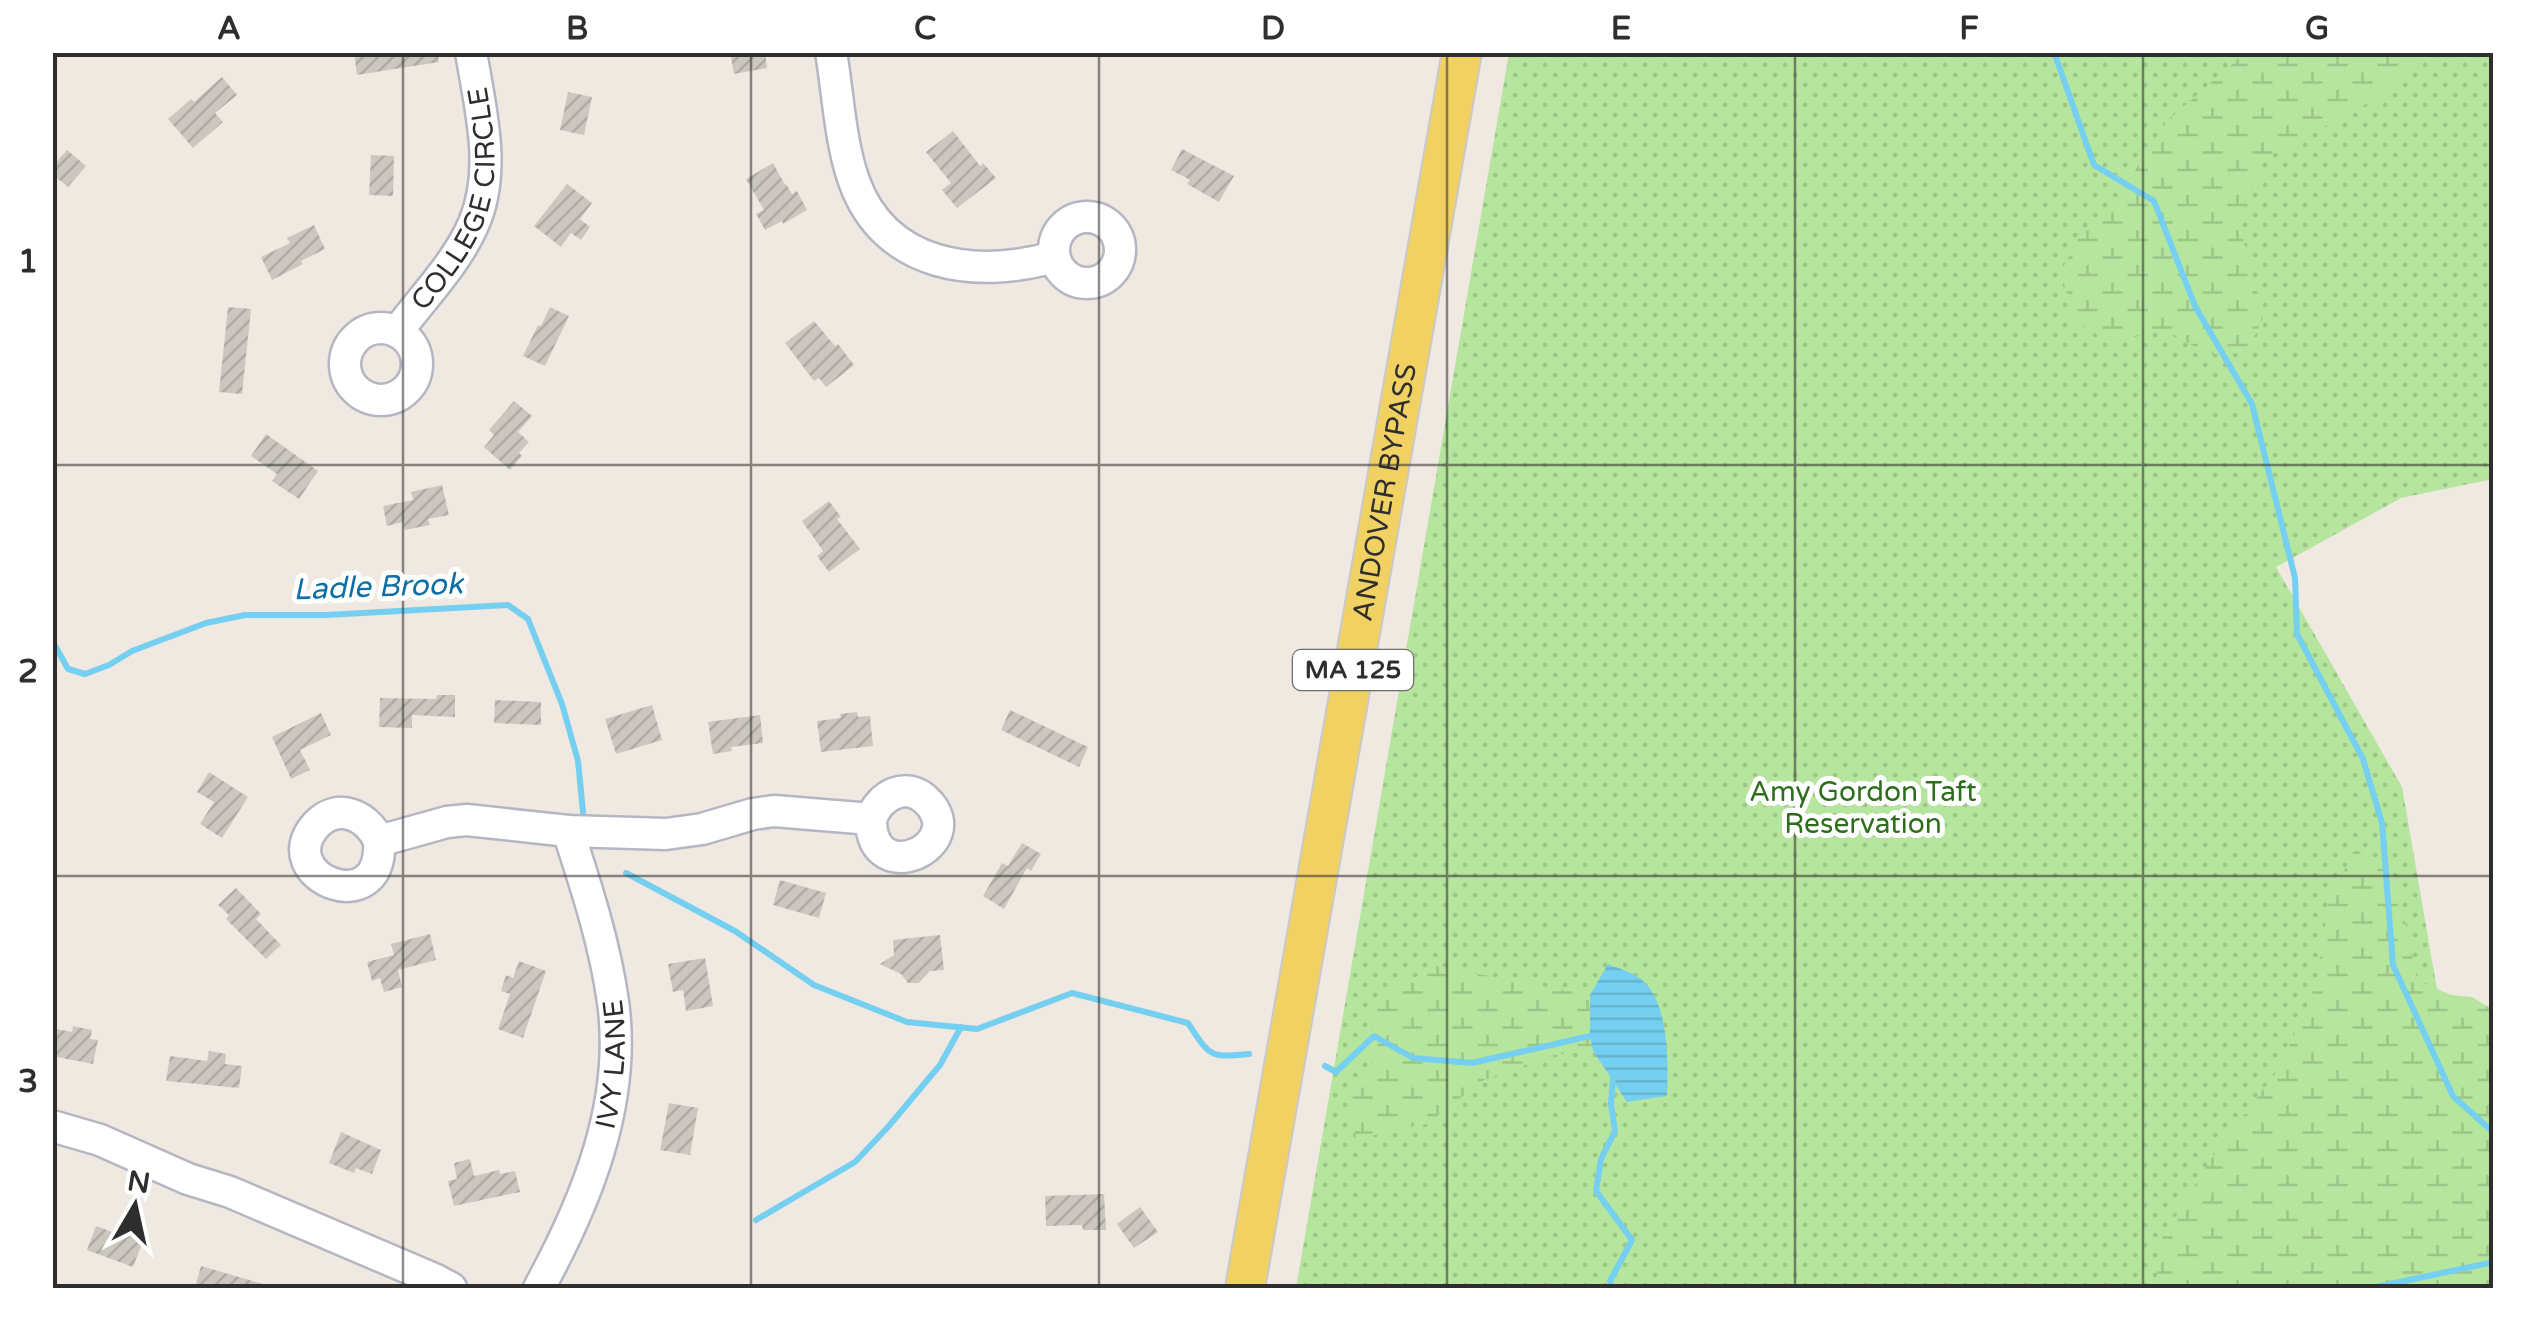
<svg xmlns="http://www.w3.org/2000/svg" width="2546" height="1341" font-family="'Varela Round',sans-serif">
<defs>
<pattern id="green-dots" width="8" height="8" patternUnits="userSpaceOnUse" patternTransform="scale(2.5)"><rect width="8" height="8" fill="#b6e59e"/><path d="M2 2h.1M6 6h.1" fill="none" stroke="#9dc588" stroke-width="1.8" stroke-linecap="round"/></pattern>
<pattern id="wetland-marsh" width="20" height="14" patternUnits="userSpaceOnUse" patternTransform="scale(2.5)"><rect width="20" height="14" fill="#b6e59e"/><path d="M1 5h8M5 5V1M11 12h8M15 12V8" fill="none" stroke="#9dc588"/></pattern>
<pattern id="water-rules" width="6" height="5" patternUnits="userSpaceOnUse" patternTransform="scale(2.5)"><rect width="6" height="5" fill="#75cff0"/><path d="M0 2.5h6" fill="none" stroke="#66b2ce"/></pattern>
<pattern id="building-hatch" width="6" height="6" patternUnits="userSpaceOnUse" patternTransform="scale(2.5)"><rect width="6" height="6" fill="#cbc7bf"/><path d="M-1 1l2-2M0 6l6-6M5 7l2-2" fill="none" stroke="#afaba4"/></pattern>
</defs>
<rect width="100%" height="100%" fill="#efe9e1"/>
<polygon fill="url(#green-dots)" points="1509,53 2493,53 2493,479 2401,498 2276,567 2402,787 2443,1024 2493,1288 1296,1288"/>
<g fill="url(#wetland-marsh)">
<polygon points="2245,53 2420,53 2383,95 2264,159 2239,224 2264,316 2247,352 2208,354 2165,330 2108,342 2074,319 2061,272 2078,238 2107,214 2167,121"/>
<polygon points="2355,849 2396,878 2417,980 2451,995 2472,997 2493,1010 2493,1288 2155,1288 2161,1240 2213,1156 2280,1067 2316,985 2329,900"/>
<polygon points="1436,966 1590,995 1590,1036 1593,1051 1553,1055 1484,1080 1426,1124 1356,1139 1351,1095 1372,1075 1372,1001"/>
</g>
<path fill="url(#water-rules)" d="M1608,964C1617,968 1629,971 1638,977C1670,998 1668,1062 1667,1096L1627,1102L1593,1051L1590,1036V995Z"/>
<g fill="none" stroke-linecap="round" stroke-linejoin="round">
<g stroke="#75cff0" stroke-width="6">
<polyline points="2054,52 2094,165 2154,201 2195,306 2252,404 2295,578 2297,634 2363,759 2382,823 2393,965 2453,1096 2494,1133"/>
<polyline points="52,640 68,669 85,674 109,665 132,651 206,623 245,615 326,615 508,605 528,619 562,704 578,761 583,812"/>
<path d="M626,873L735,931L814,985L907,1022L977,1029L1072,993L1188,1023C1210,1056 1208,1058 1249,1054"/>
<polyline points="1325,1066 1336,1072 1374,1036 1413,1058 1472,1063 1590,1036 1597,1038"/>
<polyline points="756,1220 855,1162 888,1127 940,1065 961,1027"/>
<polyline points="1613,1288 1610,1281 1632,1240 1596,1191 1601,1159 1615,1131 1611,1104 1613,1078"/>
<polyline points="2371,1288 2494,1262"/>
</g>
</g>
<g fill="url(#building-hatch)">
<polygon points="354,52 438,52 439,62 357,75"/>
<polygon points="730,52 765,52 767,68 734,74"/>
<polygon points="222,77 237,95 215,113 223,122 193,148 168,119 191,99 194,102"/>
<polygon points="568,92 592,97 584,135 560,130"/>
<polygon points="953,131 980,166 983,163 996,178 957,208 942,190 951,183 926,152"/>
<polygon points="1182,149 1234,176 1219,202 1187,184 1190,180 1171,170"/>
<polygon points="67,150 86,166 68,187 52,174 52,167"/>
<polygon points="371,155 394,156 393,196 369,195"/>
<polygon points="773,163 785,185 786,184 792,194 797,191 807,210 783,224 782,221 765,230 756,214 764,210 746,179"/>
<polygon points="567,184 592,203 580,219 590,227 581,240 571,233 561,247 534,226"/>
<polygon points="314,225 325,249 301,261 303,264 272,280 261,257 290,243 287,238"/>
<polygon points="228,307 251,309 242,394 219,392"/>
<polygon points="550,307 569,316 545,366 523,356 538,325 541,326"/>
<polygon points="814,321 835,346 838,344 854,365 826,387 819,378 814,381 785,343"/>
<polygon points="514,401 532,416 518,432 529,442 519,453 522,456 510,470 484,447 494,435 489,430"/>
<polygon points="266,434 318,471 299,499 272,481 277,474 251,456"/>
<polygon points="442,485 449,515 428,519 430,525 405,530 403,522 387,526 383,506 413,500 411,492"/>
<polygon points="829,501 841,517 837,519 860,549 829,572 817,556 823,551 802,521"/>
<polygon points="437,695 455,695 455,717 412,715 412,728 379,727 380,698 436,699"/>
<polygon points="495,700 541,702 541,725 494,723"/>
<polygon points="652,705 662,740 616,754 605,719"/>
<polygon points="1010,710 1088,747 1079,767 1001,730"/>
<polygon points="857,712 858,717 870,716 873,746 821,752 817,721 841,718 840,714"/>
<polygon points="321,713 331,735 300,750 310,770 291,779 272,737"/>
<polygon points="760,715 763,743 731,747 732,751 713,754 708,722"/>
<polygon points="209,772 248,797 222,838 200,824 214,802 197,792"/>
<polygon points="1022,843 1041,854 1031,871 1027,868 1004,909 983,896 1002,863 1008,866"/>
<polygon points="780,880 826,893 819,918 773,905"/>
<polygon points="236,888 261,914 256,919 281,945 266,959 226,919 229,915 218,905"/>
<polygon points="430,934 436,960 398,970 402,987 384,992 380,978 372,981 367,962 394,955 391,944"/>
<polygon points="940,935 944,970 930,971 919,983 908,983 901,974 880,964 894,955 893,940"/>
<polygon points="705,958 713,1006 686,1011 683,990 673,992 668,964"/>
<polygon points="519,961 546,971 523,1038 498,1029 510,994 501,991 506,975 513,978"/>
<polygon points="73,1026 92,1030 90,1039 98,1040 93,1064 52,1056 52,1028 72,1032"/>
<polygon points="209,1051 226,1054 225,1064 242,1066 239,1088 166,1081 170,1056 207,1061"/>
<polygon points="669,1103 698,1108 690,1155 660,1150"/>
<polygon points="341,1132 381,1150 372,1174 356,1168 354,1173 329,1163"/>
<polygon points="470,1159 474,1176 499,1170 500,1174 515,1171 520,1192 454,1206 448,1181 457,1179 454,1163"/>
<polygon points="1104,1194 1106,1230 1083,1230 1082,1225 1046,1226 1045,1196"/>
<polygon points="1140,1207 1158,1232 1134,1248 1117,1224"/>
<polygon points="96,1226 115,1233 117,1228 144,1238 133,1267 87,1250"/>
<polygon points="201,1266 263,1284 262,1288 195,1288"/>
</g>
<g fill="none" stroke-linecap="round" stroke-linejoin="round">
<g stroke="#b4b7c1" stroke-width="35">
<g id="minor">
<path d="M831,52C838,93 840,142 854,181C885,268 976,279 1054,257"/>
<circle cx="1087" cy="250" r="33"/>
<circle cx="381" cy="364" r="36"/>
<path id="s1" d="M397,332C423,297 457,263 474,223C497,169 480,108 471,52"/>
<path d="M379,841C384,924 270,876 316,825C338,801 368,816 379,841L447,822L467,820L568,831L666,834L702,829L753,814L774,811L871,819C871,892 971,845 927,801C906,780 879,796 871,819"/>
<polyline points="52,1126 100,1140 188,1179 230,1192 434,1279 451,1288"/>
<path id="s2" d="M539,1288C586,1202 627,1103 613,1002C605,944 586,886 568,831"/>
</g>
</g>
<g stroke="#c9c9c9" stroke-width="42">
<g id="major">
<path id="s3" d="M1245,1288L1462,52"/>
</g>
</g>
<use href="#minor" stroke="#fff" stroke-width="30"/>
<use href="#major" stroke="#f2d163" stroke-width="38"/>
</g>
<path fill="none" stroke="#2e2e2e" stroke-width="2.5" stroke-opacity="0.55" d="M403,52V1288M751,52V1288M1099,52V1288M1447,52V1288M1795,52V1288M2143,52V1288M52,465H2494M52,876H2494"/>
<g text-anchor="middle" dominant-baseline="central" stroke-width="10" stroke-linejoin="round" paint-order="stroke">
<rect fill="#fff" stroke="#6d6d6d" stroke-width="2.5" x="1293" y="650" width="120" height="40" rx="8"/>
<g font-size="25" font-weight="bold" fill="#2e2e2e">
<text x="1353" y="670">MA 125</text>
</g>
<g font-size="28" fill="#2e2e2e" stroke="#fff">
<text stroke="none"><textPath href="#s1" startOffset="152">COLLEGE CIRCLE</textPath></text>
<text stroke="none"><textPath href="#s3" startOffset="808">ANDOVER BYPASS</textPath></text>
<text stroke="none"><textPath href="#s2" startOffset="238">IVY LANE</textPath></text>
</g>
<g font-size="28" fill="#2c6e1b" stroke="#fff">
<text x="1863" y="792">Amy Gordon Taft<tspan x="1863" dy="32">Reservation</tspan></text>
</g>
<g font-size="30" font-style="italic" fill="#0d6fa3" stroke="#fff">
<text transform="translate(378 587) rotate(-2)">Ladle Brook</text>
</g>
</g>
<rect width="2546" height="1341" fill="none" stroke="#ffffff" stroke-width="110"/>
<g transform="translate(135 1206) rotate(9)" stroke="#ffffff" stroke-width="8" paint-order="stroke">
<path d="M0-8L18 38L0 25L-18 38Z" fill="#2e2e2e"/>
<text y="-15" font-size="28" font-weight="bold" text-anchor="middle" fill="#2e2e2e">N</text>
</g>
<rect x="55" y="55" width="2436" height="1231" fill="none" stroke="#2e2e2e" stroke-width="4"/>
<g font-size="32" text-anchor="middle" font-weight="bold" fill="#2e2e2e">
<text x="229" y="39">A</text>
<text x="577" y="39">B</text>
<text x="925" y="39">C</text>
<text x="1273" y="39">D</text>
<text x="1621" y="39">E</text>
<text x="1969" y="39">F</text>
<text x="2317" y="39">G</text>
<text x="28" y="272">1</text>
<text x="28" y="682">2</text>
<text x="28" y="1092">3</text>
</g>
</svg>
